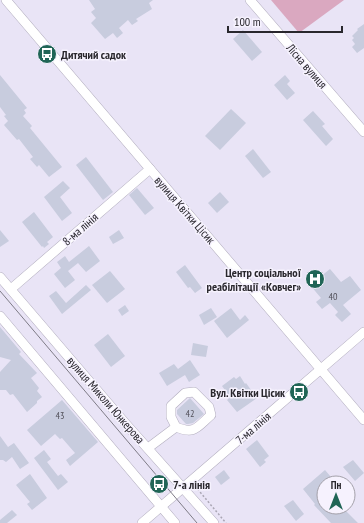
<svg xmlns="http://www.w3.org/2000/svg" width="364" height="523" font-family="'PT Sans Narrow',sans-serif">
<rect width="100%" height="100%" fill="#e9e4f6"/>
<polygon fill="#daa8c0" points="271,0 344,0 299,33"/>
<g fill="#c8ccde">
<polygon points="89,0 153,0 149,3 152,9 136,19 138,21 132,25 128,20 119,28 123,33 117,38 113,33 105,39 91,23 96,18 91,12 95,9"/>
<polygon points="364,24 364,48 357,53 352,47 355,44 352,40 354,38 352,36 358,30 357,29"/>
<polygon points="243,30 262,52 252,61 233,39"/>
<polygon points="0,75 27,108 24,110 26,113 23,116 32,126 30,128 62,167 49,177 39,165 37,167 30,159 33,157 19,139 17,140 4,125 8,121 4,116 6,115 0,107"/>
<polygon points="285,75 290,81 287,84 295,93 287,100 274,85"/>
<polygon points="231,109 246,123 220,150 205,136"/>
<polygon points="313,111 325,124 322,126 333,139 326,146 303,120"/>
<polygon points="253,149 271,172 263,178 245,156"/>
<polygon points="86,157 113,192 103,200 76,165"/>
<polygon points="63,181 70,188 60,197 72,213 62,221 44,197"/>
<polygon points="137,188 154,208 145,215 129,195"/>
<polygon points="220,192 229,202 217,213 208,203"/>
<polygon points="34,212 53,237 47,242 49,244 44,248 43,246 42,247 22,222"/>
<polygon points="0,230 9,241 0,247"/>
<polygon points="119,230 124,238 113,244 109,237"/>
<polygon points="89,246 100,261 86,272 78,263 68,271 75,280 65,288 54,274 61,268 57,262 65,256 69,262"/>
<polygon points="185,265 202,288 195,293 190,287 188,288 176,272"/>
<polygon points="330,269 341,282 350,276 361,290 343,305 351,314 342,322 335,315 338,312 330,303 322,309 316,302 321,298 310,285"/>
<polygon points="110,271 125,289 107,303 92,285"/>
<polygon points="86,285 91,290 62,314 49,296 56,291 66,303"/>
<polygon points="125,305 129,311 122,316 118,310"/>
<polygon points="211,308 217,317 204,325 199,315"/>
<polygon points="231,308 240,320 245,315 249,320 227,338 214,321"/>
<polygon points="0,327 21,352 19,354 37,373 31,378 39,388 37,391 42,397 37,401 37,403 27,412 13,394 10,395 6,390 0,390 0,372 11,360 0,357"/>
<polygon points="108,334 125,356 111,367 94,345"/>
<polygon points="193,343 208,346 206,357 191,355"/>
<polygon points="190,360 200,375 189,382 185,375 167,386 159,373 174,364 178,369"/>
<polygon points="240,376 245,384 246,383 257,398 237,412 227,400 230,397 222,386 234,377 236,379"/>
<polygon points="190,398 204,414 193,423 188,424 186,424 177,414 177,410"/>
<polygon points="62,400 98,442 70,466 66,460 75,453 62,438 60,439 55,434 41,446 27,430"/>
<polygon points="0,436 8,447 14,443 29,463 20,469 12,457 6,462 3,460 0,460"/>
<polygon points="257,440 269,456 264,460 266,462 260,467 246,449"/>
<polygon points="44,450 51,459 47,462 58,476 61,474 68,482 58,490 34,458"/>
<polygon points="353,460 364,473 355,481 343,467"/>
<polygon points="224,470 230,478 221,485 215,477"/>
<polygon points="325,470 336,483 324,483 324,507 342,507 358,523 331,523 314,505 315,504 303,489"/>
<polygon points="30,474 47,498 32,510 27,504 30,502 16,485"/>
<polygon points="293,500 304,514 296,521 284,506"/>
<polygon points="12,510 17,515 7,523 0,523 0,520"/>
</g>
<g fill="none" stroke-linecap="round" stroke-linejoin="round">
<g stroke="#b2adbe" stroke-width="10">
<g id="minor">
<polyline points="6,0 364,420"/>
<polyline points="250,0 364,132"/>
<polyline points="0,277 125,423 214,523"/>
<polyline points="11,289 150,169"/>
<polyline points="0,316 175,523"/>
<path d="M148,448L176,427L171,417V406L185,393L194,392L209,407L211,415C197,427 195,435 176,427"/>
<polyline points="142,523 364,332"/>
</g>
</g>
<polyline stroke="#aaa6b4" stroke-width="1.5" stroke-dasharray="2 2" stroke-linecap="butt" points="195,486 226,523"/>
<use href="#minor" stroke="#fff" stroke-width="9"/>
<polyline stroke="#7f7c87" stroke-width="1" points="0,291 197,523"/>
</g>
<defs>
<g id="bus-disc" transform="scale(1)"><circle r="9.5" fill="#206556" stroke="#f6f2fe"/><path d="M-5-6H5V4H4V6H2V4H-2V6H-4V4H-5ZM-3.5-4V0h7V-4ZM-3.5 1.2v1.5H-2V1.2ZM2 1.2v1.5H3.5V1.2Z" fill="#fff"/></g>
<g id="hospital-disc" transform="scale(1)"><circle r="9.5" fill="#206556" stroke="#f6f2fe"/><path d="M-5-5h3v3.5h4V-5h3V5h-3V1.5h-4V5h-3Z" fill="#fff"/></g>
</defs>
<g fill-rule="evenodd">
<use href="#bus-disc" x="47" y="54"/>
<use href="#hospital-disc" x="315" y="279"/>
<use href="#bus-disc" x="299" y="392"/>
<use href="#bus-disc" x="159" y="484"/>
</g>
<g text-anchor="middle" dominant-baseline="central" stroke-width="3" stroke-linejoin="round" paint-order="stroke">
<g font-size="10" fill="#515059">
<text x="333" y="296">40</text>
<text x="190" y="413">42</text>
<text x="60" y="415">43</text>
</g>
<g font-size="12" font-weight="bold" fill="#29272d" stroke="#f6f2fe" text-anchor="start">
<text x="61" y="54">Дитячий садок</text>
<text x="301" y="272" text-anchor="end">Центр соціальної<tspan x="301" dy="14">реабілітації «Ковчег»</tspan></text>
<text x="285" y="392" text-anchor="end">Вул. Квітки Цісик</text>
<text x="173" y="484">7-а лінія</text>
</g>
<g font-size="12" fill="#29272d" stroke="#f6f2fe">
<text transform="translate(307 66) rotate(49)">Лісна вулиця</text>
<text transform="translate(185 210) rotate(49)">вулиця Квітки Цісик</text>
<text transform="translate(80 229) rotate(-41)">8-ма лінія</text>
<text transform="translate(106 400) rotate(49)">вулиця Миколи Юнкерова</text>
<text transform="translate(253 428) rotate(-41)">7-ма лінія</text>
</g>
</g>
<g transform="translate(336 495)"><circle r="19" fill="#f6f2fe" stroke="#a4a1aa"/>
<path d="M0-3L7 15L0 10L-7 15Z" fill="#206556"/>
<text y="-6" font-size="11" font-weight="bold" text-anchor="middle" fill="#29272d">Пн</text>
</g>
<path d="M228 26v6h114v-6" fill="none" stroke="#29272d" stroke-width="2"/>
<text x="234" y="26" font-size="12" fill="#29272d" stroke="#f6f2fe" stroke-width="3" paint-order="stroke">100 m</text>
</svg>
